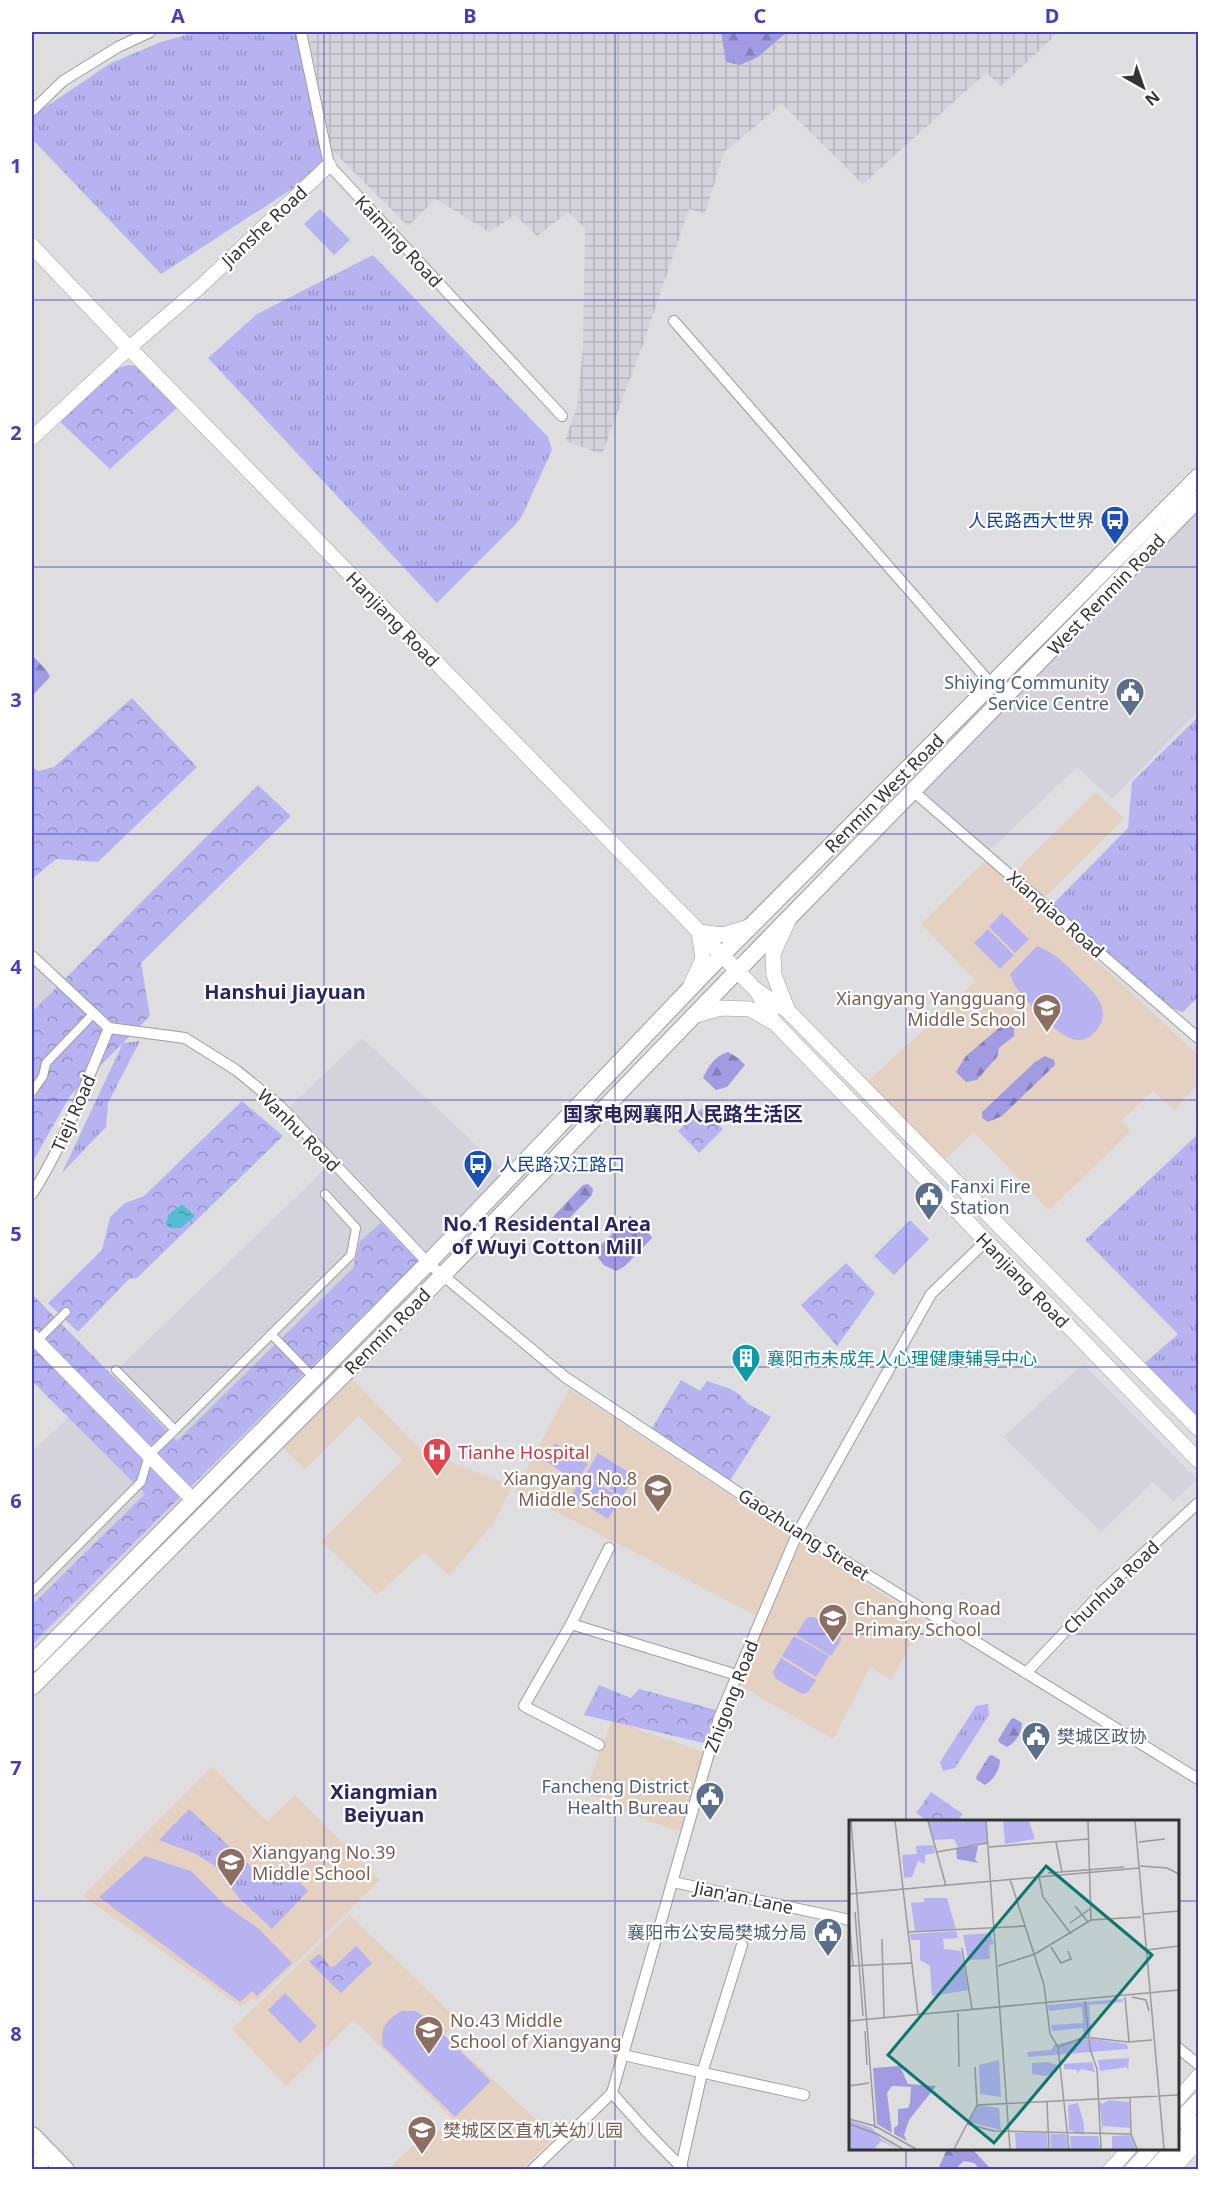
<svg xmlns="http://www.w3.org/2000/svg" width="1230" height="2201" font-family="'Noto Sans','Noto Sans SC',sans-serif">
<defs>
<pattern id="industrial-grid" width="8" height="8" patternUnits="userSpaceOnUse" patternTransform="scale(1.5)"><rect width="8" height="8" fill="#d4d3dc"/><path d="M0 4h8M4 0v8" fill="none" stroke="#b7b6bd"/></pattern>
<pattern id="grass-tufts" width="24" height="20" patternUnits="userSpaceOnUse" patternTransform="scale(1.5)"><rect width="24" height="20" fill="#b7b3f1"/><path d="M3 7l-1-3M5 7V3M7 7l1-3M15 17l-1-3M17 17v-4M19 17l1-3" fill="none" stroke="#9692c4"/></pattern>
<pattern id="forest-firs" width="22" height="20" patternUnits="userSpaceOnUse" patternTransform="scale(1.5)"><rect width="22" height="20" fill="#a19be1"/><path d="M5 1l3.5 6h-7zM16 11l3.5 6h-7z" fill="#847fb7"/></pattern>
<pattern id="park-crowns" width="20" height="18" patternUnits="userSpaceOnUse" patternTransform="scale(1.5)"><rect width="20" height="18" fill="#b7b3f1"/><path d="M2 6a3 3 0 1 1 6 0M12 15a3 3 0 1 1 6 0" fill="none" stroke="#9692c4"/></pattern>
<pattern id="water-ripples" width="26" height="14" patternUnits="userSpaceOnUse" patternTransform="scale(1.5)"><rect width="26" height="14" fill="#54bdd2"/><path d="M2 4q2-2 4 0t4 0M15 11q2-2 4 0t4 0" fill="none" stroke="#469aab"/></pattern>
</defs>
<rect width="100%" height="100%" fill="#dedee0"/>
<g fill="#d4d3dc">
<polygon points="1198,499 1198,711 1112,799 1077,767 986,854 913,791"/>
<polygon points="37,960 61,982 32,1012 32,966"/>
<polygon points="362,1038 507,1174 422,1263 32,1647 32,1452 329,1165 282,1114"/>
<polygon points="1083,1364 1197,1479 1174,1501 1153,1482 1101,1532 1003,1437"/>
</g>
<polygon fill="url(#industrial-grid)" points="308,32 1059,32 1000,87 987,72 863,184 782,104 724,152 705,214 689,209 643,344 602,454 565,441 577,406 583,348 585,228 568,212 537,236 515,215 489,232 436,199 408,226 332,150"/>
<g fill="#e4d1c1">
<polygon points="1096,792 1124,819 1041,901 1014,873"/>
<polygon points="987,859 1198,1055 1198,1084 1175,1110 1153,1091 1121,1121 1131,1131 1049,1210 974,1132 942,1162 866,1083 976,981 921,924"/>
<polygon points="569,1389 791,1535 756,1615 515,1491"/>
<polygon points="799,1542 925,1621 891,1679 870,1667 833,1739 738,1684"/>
<polygon points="212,1767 267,1821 295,1795 380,1880 257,2001 253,1998 242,2007 83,1896"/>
<polygon points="350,1915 459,2021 445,2035 555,2137 522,2169 388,2169 423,2136 428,2141 451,2118 354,2020 286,2086 232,2029"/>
</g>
<g fill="#e3d2c1">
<polygon points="349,1376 422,1451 512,1486 493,1524 449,1576 424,1552 377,1595 321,1541 403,1460 359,1416 305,1469 279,1444"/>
<polygon points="612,1720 706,1753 683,1832 647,1821 585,1792"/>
</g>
<g fill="url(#grass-tufts)">
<polygon points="197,32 301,32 329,165 161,274 32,139 32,116 111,63 161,42"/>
<polygon points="373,255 548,437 552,450 522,516 515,525 437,603 208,358 257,314"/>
<polygon points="1198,717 1198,997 1183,1012 1171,1008 1052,905 1128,828 1132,782"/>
<polygon points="140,1041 108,1103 106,1127 62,1173 123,1043"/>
<polygon points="1198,1134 1198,1422 1139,1368 1178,1334 1085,1240"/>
<polygon points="988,1704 989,1715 955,1768 943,1771 940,1762 976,1706"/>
<polygon points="189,1809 268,1882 284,1866 308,1891 272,1929 239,1898 215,1866 196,1854 159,1840"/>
</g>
<g fill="url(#forest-firs)">
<polygon points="721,32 787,32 758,57 740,65 726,62"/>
<polygon points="33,656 47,671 50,677 32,696"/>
<polygon points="1006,1022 1014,1025 1014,1036 999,1048 997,1057 977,1080 966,1082 956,1072 966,1056"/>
<path d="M728,1052L738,1058L745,1065L727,1087L716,1090L703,1078C709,1065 714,1057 728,1052Z"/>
<polygon points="1045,1056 1054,1060 1055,1065 1002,1116 988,1122 982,1118 982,1112 1035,1062"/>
<polygon points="588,1184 593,1189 592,1195 560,1228 551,1219 583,1185"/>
<polygon points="630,1216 647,1230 652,1238 625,1266 616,1271 604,1265 598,1258 599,1247"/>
<path d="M1014,1718L1022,1723C1022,1733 1015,1743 1007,1747L1000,1743L998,1740L1011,1719Z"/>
<path d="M992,1755L1000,1760C1000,1770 993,1780 985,1785L977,1780L976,1777L989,1756Z"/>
<polygon points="971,2148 991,2169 980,2169 974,2163 964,2161 955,2169 942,2169 939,2167 947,2149"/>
</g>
<g fill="url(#park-crowns)">
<polygon points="129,365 147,367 182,403 110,469 55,417 114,369"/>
<polygon points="132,698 197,767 98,862 56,859 32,879 32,767 38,771 54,767"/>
<polygon points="258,785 291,816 141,963 150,1016 70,1096 32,1163 32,1012"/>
<polygon points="242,1101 283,1136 137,1278 129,1279 78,1332 48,1303 102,1250 110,1217 125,1203 144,1196"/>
<polygon points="702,1108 723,1129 699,1153 678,1131"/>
<polygon points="381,1223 418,1261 32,1644 32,1605 145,1494 32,1381 32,1294 177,1441 353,1268 360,1241"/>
<polygon points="846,1263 875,1293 837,1346 801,1305"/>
<polygon points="681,1380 700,1391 707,1381 728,1388 739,1394 747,1403 771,1417 729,1482 651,1430"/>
<polygon points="599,1685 631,1698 639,1689 716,1710 704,1743 584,1715"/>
<polygon points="931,1792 963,1814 957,1821 928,1821 916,1813"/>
<polygon points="356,1946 372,1963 341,1993 309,1962 319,1954 331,1967 335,1966"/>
</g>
<g fill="#b7b3f1">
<polygon points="320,209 350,240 334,255 304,224"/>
<polygon points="1002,913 1029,939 1015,953 989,927"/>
<polygon points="988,929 1014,955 1000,969 974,943"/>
<path d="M1037,946C1057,954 1065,964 1080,979C1095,993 1112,1009 1097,1030C1093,1035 1085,1041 1078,1040C1061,1040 1028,1004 1018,990C1014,986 1012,979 1010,974Z"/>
<polygon points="910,1220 929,1239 894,1275 874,1256"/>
<polygon points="555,1443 588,1464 577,1481 545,1461"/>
<polygon points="598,1453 635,1476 622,1497 586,1474"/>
<polygon points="584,1475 621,1498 608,1519 571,1496"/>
<polygon points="807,1617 814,1617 840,1634 841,1640 831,1656 796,1635"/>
<polygon points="794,1636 829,1656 816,1677 782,1656"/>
<polygon points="781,1658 816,1680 808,1692 802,1694 775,1678 773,1672"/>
<polygon points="145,1856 191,1871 224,1904 260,1930 292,1963 257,1996 252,1991 240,2002 99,1897"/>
<polygon points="285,1993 317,2026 300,2043 268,2010"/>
<path d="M402,2011H415L424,2016L491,2081L455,2117L383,2046C379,2028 387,2019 402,2011Z"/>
</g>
<polygon fill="url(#water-ripples)" points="182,1204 195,1216 181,1228 170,1228 165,1223 167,1221 168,1215"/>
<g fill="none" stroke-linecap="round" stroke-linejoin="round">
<g stroke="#9d9d9e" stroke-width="10">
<g id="pedestrian">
<polyline points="32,1092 43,1076 46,1063 94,1013"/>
<polyline points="271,1334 314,1378"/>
<polyline points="32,1346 66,1312"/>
<polyline points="116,1370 175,1430 351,1255 356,1228 325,1194"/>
<polyline points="32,1592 141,1482 149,1455 175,1430"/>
</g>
</g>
<g stroke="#9d9d9e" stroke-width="12">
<g id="minor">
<polyline points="301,32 329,165 562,416"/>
<polyline points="32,111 63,81 118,47 150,32"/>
<polyline points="674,321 992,685"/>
<polyline points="913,791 1198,1038"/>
<polyline points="32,956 109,1028 185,1038 236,1070 280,1106 428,1263 565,1377 798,1532 1198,1779"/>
<path d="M32,1194C65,1143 85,1084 109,1028"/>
<polyline points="571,1624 609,1548"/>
<polyline points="1026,1673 1103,1591 1198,1503"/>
<polyline points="599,1745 524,1706 571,1624 737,1675"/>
<polyline points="673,1882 850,1920"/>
<polyline points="1178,2048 1198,2064"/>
<polyline points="623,2055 804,2095"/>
<polyline points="612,2093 645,2130 683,2169"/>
<polyline points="681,2167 702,2073 742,1945"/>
<polyline points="532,2170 612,2093 719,1718 798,1532 931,1294 985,1242"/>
</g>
</g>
<g stroke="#9d9d9e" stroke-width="15">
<g id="tertiary">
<polyline points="32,438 129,348 200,287 329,165"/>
<polyline points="32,1336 193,1500"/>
<polyline points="1178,2099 1198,2076"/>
<polyline points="1110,2170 1130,2148"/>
<polyline points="1172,2170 1198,2142"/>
</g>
</g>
<g stroke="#9d9d9e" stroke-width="16">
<g id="secondary">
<polyline points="32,246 129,348 756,990 788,1011 1198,1428"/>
<polyline points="788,921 773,954 774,975 788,1011"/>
<polyline points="691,985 703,959 699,932 723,935 749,927"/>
<polyline points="758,993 774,1022 1198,1460"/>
<polyline points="693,1016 721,1008 750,1009 773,1022"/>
<polyline points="1178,2122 1198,2101"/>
<polyline points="1178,2144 1198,2122"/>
<polyline points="1132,2170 1152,2148"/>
<polyline points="1153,2170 1173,2148"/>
</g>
</g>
<g stroke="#9d9d9e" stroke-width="18">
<g id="primary">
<polyline points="32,1663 428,1263 722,955 1198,477"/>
<polyline points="32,1687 443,1275 737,971 1198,499"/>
</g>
</g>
<g stroke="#9d9d9e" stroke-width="20">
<g id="trunk">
<polyline points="32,2136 65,2170"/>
<polyline points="32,2161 40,2170"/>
</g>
</g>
<use href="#pedestrian" stroke="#fff" stroke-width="8"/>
<use href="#minor" stroke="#fff" stroke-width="10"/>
<use href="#tertiary" stroke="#fff" stroke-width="14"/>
<use href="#secondary" stroke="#fff" stroke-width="15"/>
<use href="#primary" stroke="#fff" stroke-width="16"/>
<use href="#trunk" stroke="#fff" stroke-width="18"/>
</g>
<path fill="none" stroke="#493fb5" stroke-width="1.5" stroke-opacity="0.55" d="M324,32V2170M615,32V2170M906,32V1822M32,300H1198M32,567H1198M32,834H1198M32,1100H1198M32,1367H1198M32,1634H1198M32,1901H850M1178,1901H1198M906,2148V2170"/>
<defs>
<g id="bus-pin" transform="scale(1.5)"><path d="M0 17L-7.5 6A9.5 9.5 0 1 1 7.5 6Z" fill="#1a4fb4" stroke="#fff"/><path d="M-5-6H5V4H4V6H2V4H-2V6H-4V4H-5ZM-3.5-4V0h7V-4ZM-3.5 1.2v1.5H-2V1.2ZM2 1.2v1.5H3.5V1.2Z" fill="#fff"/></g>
<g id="civic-pin" transform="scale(1.5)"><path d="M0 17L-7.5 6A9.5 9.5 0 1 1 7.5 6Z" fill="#5c6f8a" stroke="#fff"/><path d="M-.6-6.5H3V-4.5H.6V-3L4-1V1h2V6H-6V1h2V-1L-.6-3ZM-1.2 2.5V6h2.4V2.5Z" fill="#fff"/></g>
<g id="school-pin" transform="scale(1.5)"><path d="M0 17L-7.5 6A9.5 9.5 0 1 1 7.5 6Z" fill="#8d6e63" stroke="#fff"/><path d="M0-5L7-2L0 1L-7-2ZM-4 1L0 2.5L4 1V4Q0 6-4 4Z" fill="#fff"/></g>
<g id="building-pin" transform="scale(1.5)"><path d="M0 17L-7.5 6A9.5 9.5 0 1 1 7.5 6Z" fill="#0f9aa8" stroke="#fff"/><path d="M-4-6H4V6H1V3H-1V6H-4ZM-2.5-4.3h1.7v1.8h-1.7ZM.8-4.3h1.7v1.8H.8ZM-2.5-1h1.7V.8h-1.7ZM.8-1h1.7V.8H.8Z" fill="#fff"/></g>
<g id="hospital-pin" transform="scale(1.5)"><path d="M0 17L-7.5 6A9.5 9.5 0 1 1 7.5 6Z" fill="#e0444e" stroke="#fff"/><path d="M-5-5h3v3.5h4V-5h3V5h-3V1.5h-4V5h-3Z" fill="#fff"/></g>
<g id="university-pin" transform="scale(1.5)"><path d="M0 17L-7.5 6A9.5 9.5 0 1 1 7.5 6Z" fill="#8d6e63" stroke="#fff"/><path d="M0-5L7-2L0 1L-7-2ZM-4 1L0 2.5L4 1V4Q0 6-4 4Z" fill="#fff"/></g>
</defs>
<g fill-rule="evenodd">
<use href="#bus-pin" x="1115" y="520"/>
<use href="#civic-pin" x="1130" y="692"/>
<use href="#school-pin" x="1047" y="1008"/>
<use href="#bus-pin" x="478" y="1164"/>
<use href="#civic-pin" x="929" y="1196"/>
<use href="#building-pin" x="746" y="1358"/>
<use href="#hospital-pin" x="437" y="1452"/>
<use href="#school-pin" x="658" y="1488"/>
<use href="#university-pin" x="833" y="1618"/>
<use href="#civic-pin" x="1036" y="1736"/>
<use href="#civic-pin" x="710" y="1796"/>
<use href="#school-pin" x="231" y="1862"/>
<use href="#civic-pin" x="828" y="1932"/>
<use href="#school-pin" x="429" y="2030"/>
<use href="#school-pin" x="422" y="2130"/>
</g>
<g text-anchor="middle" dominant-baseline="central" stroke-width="4.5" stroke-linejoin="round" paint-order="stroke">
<g font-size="18" fill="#343435" stroke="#fff">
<text transform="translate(264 226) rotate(-43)">Jianshe Road</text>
<text transform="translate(399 241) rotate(47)">Kaiming Road</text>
<text transform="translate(1106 594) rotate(-46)">West Renmin Road</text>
<text transform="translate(393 619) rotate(46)">Hanjiang Road</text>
<text transform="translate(884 793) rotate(-45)">Renmin West Road</text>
<text transform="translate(1056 914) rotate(41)">Xianqiao Road</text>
<text transform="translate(73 1113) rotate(-66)">Tieji Road</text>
<text transform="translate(299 1130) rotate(45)">Wanhu Road</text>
<text transform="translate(1023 1280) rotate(46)">Hanjiang Road</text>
<text transform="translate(387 1331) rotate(-45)">Renmin Road</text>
<text transform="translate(804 1534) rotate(33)">Gaozhuang Street</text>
<text transform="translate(1111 1587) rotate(-44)">Chunhua Road</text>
<text transform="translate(731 1696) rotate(-69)">Zhigong Road</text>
<text transform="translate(744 1897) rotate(12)">Jian'an Lane</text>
</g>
<g font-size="18" fill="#164399" stroke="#fff" text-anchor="end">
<text x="1094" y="520">人民路西大世界</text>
<text x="499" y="1164" text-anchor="start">人民路汉江路口</text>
</g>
<g font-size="18" fill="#4e5e75" stroke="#fff" text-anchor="end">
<text x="1109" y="682">Shiying Community<tspan x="1109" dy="21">Service Centre</tspan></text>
<text x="950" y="1186" text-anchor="start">Fanxi Fire<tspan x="950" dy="21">Station</tspan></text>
<text x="1057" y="1736" text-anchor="start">樊城区政协</text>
<text x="689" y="1786">Fancheng District<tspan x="689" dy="21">Health Bureau</tspan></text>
<text x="807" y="1932">襄阳市公安局樊城分局</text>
</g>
<g font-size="18" fill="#785e54" stroke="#fff" text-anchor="start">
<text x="1026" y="998" text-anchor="end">Xiangyang Yangguang<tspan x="1026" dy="21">Middle School</tspan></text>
<text x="637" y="1478" text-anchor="end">Xiangyang No.8<tspan x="637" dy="21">Middle School</tspan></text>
<text x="854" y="1608">Changhong Road<tspan x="854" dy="21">Primary School</tspan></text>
<text x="252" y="1852">Xiangyang No.39<tspan x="252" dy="21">Middle School</tspan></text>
<text x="450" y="2020">No.43 Middle<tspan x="450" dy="21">School of Xiangyang</tspan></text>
<text x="443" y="2130">樊城区区直机关幼儿园</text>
</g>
<g font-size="18" fill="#0d838f" stroke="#fff" text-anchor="start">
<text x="767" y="1358">襄阳市未成年人心理健康辅导中心</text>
</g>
<g font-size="18" fill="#be3a42" stroke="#fff" text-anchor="start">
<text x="458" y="1452">Tianhe Hospital</text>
</g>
<g font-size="20" font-weight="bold" fill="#292862" stroke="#fff">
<text x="285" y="991">Hanshui Jiayuan</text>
<text x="683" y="1113">国家电网襄阳人民路生活区</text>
<text x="547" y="1223">No.1 Residental Area<tspan x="547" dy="23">of Wuyi Cotton Mill</tspan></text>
<text x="384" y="1791">Xiangmian<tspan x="384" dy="23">Beiyuan</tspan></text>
</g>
</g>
<g transform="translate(849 1820)">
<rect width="330" height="330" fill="#dedee0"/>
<path d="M79,1H137L138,23L109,27L105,19L84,20ZM154,1H180L186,19L156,24ZM84,25L86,33L76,35V44L69,41L63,57L55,58L53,35L68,34L67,26ZM75,78H98L107,109L66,111L62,83L75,82ZM107,111L109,118L94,119L95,129L112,131L119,170L83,176L81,146L71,140V120H62L61,114ZM141,113L145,124L140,125L141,139L119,140L114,115ZM150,240L152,277L131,274L130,245ZM260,280L280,282L281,308L254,306V314L250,281L253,284ZM229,283L235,304V315L220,310L219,285ZM128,285L150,288L152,310L119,302ZM166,313H198L199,329H167ZM201,314H217L219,329H202ZM281,315L287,329H263V316ZM221,316H249L251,329H222Z" fill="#b7b3f1"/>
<path d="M129,26L126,40L130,43L108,39L107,28ZM51,246L59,264L87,266L60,300L55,315L58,321L45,314V308L49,305V289L59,288L61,283L62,267L43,266L38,273L43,313L28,304L24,248Z" fill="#a19be1"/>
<path d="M274,179V182L240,185L242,216H235L234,208L203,211L202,205L234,203L233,187L200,191L199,185ZM237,218L278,224L279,229L179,237L178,232L202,230L205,225ZM280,238L279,251L278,247L251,251L249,240ZM198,242L208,245V251L197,256L183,254V243ZM243,242L246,252L232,249L228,254V250L215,249V244ZM0,300L23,308L32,319L50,329L32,321L25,329H0Z" fill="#b7b3f1"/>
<path fill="none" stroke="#9a9a9c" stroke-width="1.5" d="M2,1L26,308M46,1L69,195M79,1L97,66M137,1L161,329M239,1L242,100M286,1L315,329M207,22L213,52M290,22L316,19M140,27L240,19M88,32L138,23M291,46L318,48L330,54M199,53L275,47M190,57L194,77L222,114M161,59L195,165L201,214L209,227L220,329M0,74L290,48M226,86L239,102M6,92L14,196M294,94L330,91M0,99L4,145M221,103L241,89M59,112L177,106M33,119L35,197M202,127L212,143L222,139L219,131M113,128L123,189M297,130L330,126M0,146L63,143M149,146L186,134L242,100L292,97M276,177L280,222M283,177L297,180L300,191M236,181L241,229L248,249L252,329M109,193L110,247M0,201L330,170M16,211L18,245M209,227L235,217L279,222L303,220M0,266L20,263M281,278L282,314L288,329M198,282L200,329M128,285L330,275M0,299L26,306L67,329M0,304L28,314L54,329M118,304L145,311L282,314M105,329L128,285L126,247"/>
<path fill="#0f766e" fill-opacity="0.15" stroke="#0f766e" stroke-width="3" d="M197,46L303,135L145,323L39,235Z"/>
<rect width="330" height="330" fill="none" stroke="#343435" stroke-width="3"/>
</g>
<rect width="1230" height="2201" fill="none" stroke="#ffffff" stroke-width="66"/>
<g transform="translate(1143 87) rotate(140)" stroke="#ffffff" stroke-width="4.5" paint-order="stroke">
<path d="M0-4.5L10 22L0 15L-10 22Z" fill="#343435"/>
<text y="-9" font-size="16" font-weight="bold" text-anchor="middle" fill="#343435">N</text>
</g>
<rect x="33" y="33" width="1164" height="2135" fill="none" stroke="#493fb5" stroke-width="2"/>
<g font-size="20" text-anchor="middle" font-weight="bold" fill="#493fb5">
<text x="178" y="23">A</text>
<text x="470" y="23">B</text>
<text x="760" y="23">C</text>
<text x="1052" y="23">D</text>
<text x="16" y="173">1</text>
<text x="16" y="440">2</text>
<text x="16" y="707">3</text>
<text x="16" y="974">4</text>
<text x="16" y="1241">5</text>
<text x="16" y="1508">6</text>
<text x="16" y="1775">7</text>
<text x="16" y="2041">8</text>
</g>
</svg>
